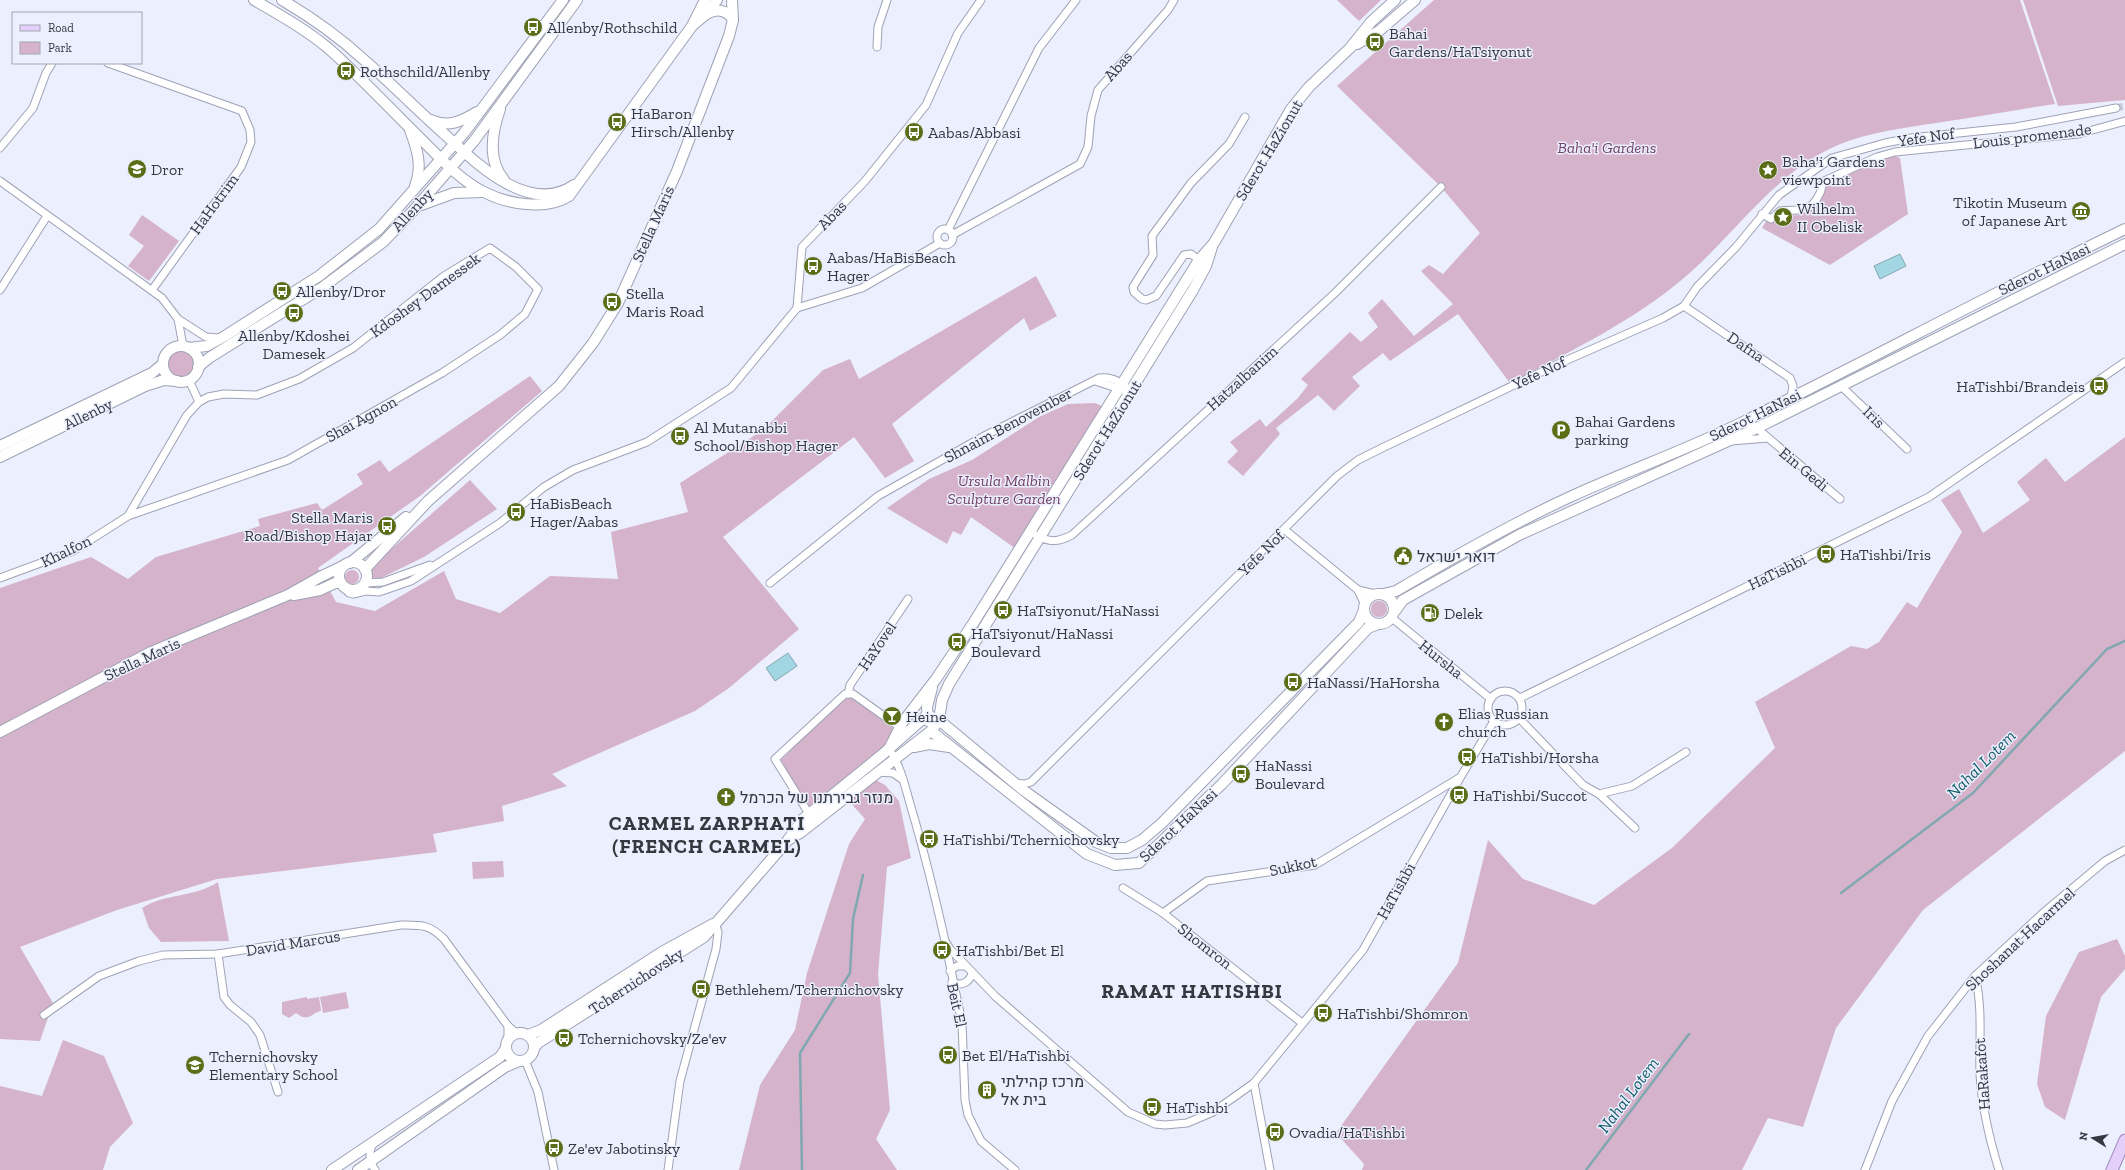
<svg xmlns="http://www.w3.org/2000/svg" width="2125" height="1170" font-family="'Zilla Slab',Heebo,serif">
<rect width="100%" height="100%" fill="#ebeffe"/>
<g fill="#d5b3cb">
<polygon points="1337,0 1381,0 1359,21"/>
<path d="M1434,0H2020L2055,104C2016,110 1976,117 1936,123C1904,128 1869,132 1838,145C1779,170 1739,228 1693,270C1640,318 1573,350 1510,383L1458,314L1390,361L1383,353L1352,377L1360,386L1334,411L1318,395L1276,428L1280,434L1243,476L1227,462L1238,451L1230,442L1260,419L1266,427L1298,398L1308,385L1301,379L1350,332L1361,342L1378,327L1368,313L1382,299L1414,336L1453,304L1421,271L1429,265L1443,274L1480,233L1441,187L1337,86Z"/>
<polygon points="2023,0 2125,0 2125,100 2058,106"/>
<path d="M1895,156L1900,158L1908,214L1830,265L1762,228C1775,204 1788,221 1805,213C1817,208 1819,193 1827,184C1836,176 1883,158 1895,156Z"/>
<polygon points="142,215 179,241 149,281 128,266 144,246 129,235"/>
<polygon points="1036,276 1057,316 1030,331 1024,318 892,424 914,461 885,478 854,437 723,537 799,629 729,688 695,711 552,774 567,786 502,806 504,821 433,834 437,852 217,879 117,910 20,947 53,1003 40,1041 0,1039 0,588 91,557 128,579 156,557 260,526 258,519 317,503 322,510 363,484 357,474 380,460 389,472 530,376 542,391 420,496 318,568 336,602 375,611 444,571 456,599 500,613 550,576 618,579 611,532 688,512 680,483 763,430 823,370 850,359 859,379"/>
<circle cx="181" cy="364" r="13"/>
<polygon points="1095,403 1102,406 1016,549 971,517 961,535 953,531 947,544 887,508 929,479 972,460 1039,417 1068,404"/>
<polygon points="2125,437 2125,751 1923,910 1836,1028 1803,1127 1768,1118 1742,1170 1362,1170 1364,1164 1336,1133 1458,963 1488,840 1523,879 1594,905 1672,848 1775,748 1755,702 1851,646 1867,649 1879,642 1907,602 1917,608 1962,532 1941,500 1959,489 1983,533 2030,500 2017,482 2046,458 2065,482"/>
<polygon points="470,480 497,509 424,557 379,579 373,581 367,576 371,567"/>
<circle cx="352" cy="577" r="7"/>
<circle cx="1379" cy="609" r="8"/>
<polygon points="849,696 894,729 883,750 808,808 781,760 845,697"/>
<polygon points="874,779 885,785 899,801 911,858 887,867 878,974 890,1110 876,1139 897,1170 739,1170 760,1085 795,1030 807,973 849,844 865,819 849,801"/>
<polygon points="503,861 504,877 473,879 472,862"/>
<path d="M218,882L229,941L161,942L149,928L142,908C165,893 194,898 218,882Z"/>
<polygon points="2117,939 2125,956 2125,969 2101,997 2065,1120 2045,1107 2037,1084 2046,1016 2079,952"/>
<polygon points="346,992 349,1008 323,1013 320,997"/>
<path d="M307,997V999L319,997L321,1011C311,1013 309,1023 296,1013L289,1018L282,1014V1002Z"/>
<polygon points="63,1040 104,1056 133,1123 110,1147 103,1170 0,1170 0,1086 42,1096"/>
</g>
<g fill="#a1d6e2" stroke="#81a7b1">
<polygon points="1900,254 1906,266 1880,279 1874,266"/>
<polygon points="788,653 797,666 775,681 766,668"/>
</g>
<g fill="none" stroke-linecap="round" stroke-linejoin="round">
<g stroke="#81a7b1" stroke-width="2.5">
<polyline points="1841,893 1973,793 2107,649 2125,641"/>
<polyline points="802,1170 800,1053 850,973 853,919 863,875"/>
<polyline points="1586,1170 1689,1034"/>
</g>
<polyline stroke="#c7cad8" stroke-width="7" stroke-dasharray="7 3.5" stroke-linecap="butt" points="2116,108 2125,106"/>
<g stroke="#9ea2b4" stroke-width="9">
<g id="street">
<polyline points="877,47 878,27 887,0"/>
<polyline points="108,63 242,111 250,130 251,142 241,167 152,290"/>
<polyline points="0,148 33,108 46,73 52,63"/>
<polyline points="0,181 162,298 178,319 183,346"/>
<path d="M1762,214L1771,219L1780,211C1799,208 1809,216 1820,193C1822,189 1821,185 1824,181L1877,157L1895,152L2078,134L2125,121"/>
<circle cx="945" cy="237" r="8"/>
<polyline points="948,230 1039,48 1076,0"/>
<polyline points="952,235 1080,164 1088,147 1091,116 1098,90 1168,10 1174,0"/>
<polyline points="1199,260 1191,254 1184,255 1156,296 1146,300 1142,299 1134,292 1133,287 1153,255 1152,236 1191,183 1229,144 1245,117"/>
<polyline points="0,290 47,216"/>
<polyline points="1684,306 1790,378 1793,386 1791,397"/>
<polyline points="797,308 802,247 865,181 926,105 958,33 981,0"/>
<polyline points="797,308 862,288 940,243"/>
<polyline points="178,319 206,337 219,338"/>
<polyline points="187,381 189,380 199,402"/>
<polyline points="1095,381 1123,390"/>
<polyline points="1841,386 1907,449"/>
<polyline points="1744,422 1753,425 1840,499"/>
<polyline points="1731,441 1768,438"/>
<polyline points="1285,530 1358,590 1365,605"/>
<path d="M1036,535C1050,543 1058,542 1072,535L1335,293L1441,187"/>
<polyline points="0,578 73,551 128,516 288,460 442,373 500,335 525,314 538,289 516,267 490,248 444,276 353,348 299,379 257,395 224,394 208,397 199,402 187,415 128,516"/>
<polyline points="365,583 383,582 430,565"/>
<path d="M770,583L878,496L986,435L1099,378C1113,376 1122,383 1131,392"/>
<polyline points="344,587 349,593 353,594 366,591 379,592 411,581 500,523 544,487 573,470 647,442 731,388 797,308"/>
<polyline points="1358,590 1375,594"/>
<polyline points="1392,618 1491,699"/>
<circle cx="1505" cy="708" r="17"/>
<polyline points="848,694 850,685 908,599"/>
<polyline points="1520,698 1929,497 2125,362"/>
<polyline points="1519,718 1583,785 1599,794 1635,828"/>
<path d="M889,749C901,766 905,787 911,807C924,851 935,896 945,941L950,949L995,996L1128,1112L1155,1124L1165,1125L1187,1123L1213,1112L1254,1083L1363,950L1460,778L1494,721"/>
<polyline points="878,772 893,773 903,780"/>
<polyline points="1016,783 1024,784 1031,782 1337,476 1358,460 1382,448 1558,364 1663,318 1684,306 1697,287 1736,247 1779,195 1832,158 1885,143 1911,138 2016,127 2116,108"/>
<polyline points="1599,794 1632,786 1686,752"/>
<polyline points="811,817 775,759 845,694 853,694 895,724 902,723"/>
<polyline points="1123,888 1163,913 1302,1023"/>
<polyline points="1163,913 1207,881 1315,865 1459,778"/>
<polyline points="945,941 962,1023 965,1100 968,1115 981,1141 1015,1170"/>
<polyline points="218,954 224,997 230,1005 251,1022 260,1035 278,1092"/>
<polyline points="950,971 957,966 966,966"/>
<path d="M1975,976C1983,1007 1979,1041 1980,1074C1982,1108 1989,1138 1999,1170"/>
<path d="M952,982C961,987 970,982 972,973"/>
<path d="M44,1015L99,976L139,961L163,955L218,954L401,925C421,925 429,924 444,939L508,1026L516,1033"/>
<polyline points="508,1026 508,1039"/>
<polyline points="525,1060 538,1092 554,1170"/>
<polyline points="1254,1083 1270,1170"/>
<path d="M373,1143C368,1153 369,1161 375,1170"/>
<polyline points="668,1170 680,1081 716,949 718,932 715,923"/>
<polyline points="1865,1170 1892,1101 1928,1036 1975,976 2043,913 2105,861 2125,850"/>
</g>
</g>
<g stroke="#9ea2b4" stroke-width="12">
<g id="secondary">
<path d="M254,0C280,15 305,29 328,48C362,78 393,112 426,144C443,161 462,181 484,192C507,204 546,211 569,196L692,26L705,0"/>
<path d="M282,0C311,17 338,36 363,59C390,82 415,108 441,131C473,160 528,217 574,185"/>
<path d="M705,15C715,8 727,9 733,20"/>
<polyline points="692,26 705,15 717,0"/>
<polyline points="1357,44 1379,31 1415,0"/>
<path d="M500,109C492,132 487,160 504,180"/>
<path d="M431,120C449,128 462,121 477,112"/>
<path d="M410,130C417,149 423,166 415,186"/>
<polyline points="421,205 454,193 482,192"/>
<circle cx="181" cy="364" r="18"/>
<polyline points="189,348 207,346 225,336 319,276 379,229 464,133 563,0"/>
<polyline points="198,367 209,358 323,287 383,242 413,211 474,141 577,0"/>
<polyline points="0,446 152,373 163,364"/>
<polyline points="0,457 145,386 164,380 177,381"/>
<circle cx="353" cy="576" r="14"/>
<polyline points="350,563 406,517"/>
<polyline points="365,569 428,501 559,386 593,343 618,303 677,171 729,36 733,20 732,0"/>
<circle cx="1379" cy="609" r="15"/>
<path d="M1383,594L1396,591C1454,557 1511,524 1572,496C1629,470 1689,449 1745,421C1872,358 1997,291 2125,229"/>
<polyline points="294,595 320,590 335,583 341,583"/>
<polyline points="1395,611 1403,600 1519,535 1757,428 2125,244"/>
<polyline points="927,715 939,720 1023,790 1096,842 1111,848 1127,848 1142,840 1162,823 1359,622 1364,610"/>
<polyline points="928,721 927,707 932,688"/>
<polyline points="931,731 1087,854 1115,865 1139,863 1222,784 1368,628 1378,624"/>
<polyline points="0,732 151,652 288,595 320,577 343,566"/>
<polyline points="914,747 929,744 949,747"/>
<polyline points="889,749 902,723 936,679 974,622 1199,260 1214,243 1291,109 1309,87 1350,48 1371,22 1395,0"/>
<polyline points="788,840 800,833 931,731 939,720 942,700 949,684 1193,290 1206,266 1212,247"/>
<circle cx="520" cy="1047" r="14"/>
<polyline points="528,1035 541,1030 662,952 713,924"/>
<polyline points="534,1048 538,1043 704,937 788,840 803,819 883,754 927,715"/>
<polyline points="332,1170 500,1057 506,1048"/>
<polyline points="358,1170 505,1067 519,1061"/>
</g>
</g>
<g stroke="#9b87b6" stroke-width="13">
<polyline id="primary" points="2112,1170 2125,1140"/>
</g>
<use href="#street" stroke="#fff" stroke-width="7"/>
<use href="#secondary" stroke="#fff" stroke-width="10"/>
<use href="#primary" stroke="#e3d0fa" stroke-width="11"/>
</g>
<defs>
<g id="bus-disc" transform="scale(1)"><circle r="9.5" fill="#5c6d18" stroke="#ebeffe"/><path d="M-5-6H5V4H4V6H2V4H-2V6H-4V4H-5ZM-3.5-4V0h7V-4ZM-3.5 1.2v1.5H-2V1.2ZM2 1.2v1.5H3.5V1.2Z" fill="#fff"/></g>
<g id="school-disc" transform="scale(1)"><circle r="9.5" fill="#5c6d18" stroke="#ebeffe"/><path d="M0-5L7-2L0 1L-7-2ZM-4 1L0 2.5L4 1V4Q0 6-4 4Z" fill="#fff"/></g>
<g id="sight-disc" transform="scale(1)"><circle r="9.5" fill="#5c6d18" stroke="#ebeffe"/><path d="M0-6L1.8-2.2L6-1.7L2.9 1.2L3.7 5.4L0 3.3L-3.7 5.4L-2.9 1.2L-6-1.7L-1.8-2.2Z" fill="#fff"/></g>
<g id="museum-disc" transform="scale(1)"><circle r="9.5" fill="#5c6d18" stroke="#ebeffe"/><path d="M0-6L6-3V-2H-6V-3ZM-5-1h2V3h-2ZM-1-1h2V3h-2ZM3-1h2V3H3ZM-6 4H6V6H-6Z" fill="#fff"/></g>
<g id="parking-disc" transform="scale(1)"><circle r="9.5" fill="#5c6d18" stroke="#ebeffe"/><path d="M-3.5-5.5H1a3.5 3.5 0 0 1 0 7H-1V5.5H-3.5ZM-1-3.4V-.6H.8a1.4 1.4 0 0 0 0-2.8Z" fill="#fff"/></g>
<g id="civic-disc" transform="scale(1)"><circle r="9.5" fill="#5c6d18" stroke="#ebeffe"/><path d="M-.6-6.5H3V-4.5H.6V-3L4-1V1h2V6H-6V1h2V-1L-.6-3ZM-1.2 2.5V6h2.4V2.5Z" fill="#fff"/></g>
<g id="fuel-disc" transform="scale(1)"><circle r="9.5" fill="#5c6d18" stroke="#ebeffe"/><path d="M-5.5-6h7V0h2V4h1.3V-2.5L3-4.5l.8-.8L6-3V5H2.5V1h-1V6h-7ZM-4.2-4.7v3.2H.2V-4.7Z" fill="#fff"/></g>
<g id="bar-disc" transform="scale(1)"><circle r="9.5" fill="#5c6d18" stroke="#ebeffe"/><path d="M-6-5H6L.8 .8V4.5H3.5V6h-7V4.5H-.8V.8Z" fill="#fff"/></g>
<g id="church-disc" transform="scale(1)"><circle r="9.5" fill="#5c6d18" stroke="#ebeffe"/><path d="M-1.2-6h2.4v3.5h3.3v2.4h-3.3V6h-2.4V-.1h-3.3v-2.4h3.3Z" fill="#fff"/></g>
<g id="building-disc" transform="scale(1)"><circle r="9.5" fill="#5c6d18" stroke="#ebeffe"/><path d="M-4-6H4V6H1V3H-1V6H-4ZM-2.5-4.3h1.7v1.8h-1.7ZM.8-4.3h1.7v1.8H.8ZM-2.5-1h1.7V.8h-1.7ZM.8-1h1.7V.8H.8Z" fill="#fff"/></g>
</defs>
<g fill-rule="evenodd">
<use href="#bus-disc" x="533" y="27"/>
<use href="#bus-disc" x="1375" y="42"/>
<use href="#bus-disc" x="346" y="71"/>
<use href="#bus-disc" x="617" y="122"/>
<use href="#bus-disc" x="914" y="132"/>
<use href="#school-disc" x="137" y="169"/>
<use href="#sight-disc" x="1768" y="170"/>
<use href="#museum-disc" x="2081" y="211"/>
<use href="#sight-disc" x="1783" y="217"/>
<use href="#bus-disc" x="813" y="266"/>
<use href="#bus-disc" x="282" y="291"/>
<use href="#bus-disc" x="612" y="302"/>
<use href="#bus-disc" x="294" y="313"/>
<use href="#bus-disc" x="2099" y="386"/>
<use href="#parking-disc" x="1561" y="430"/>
<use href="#bus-disc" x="680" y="436"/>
<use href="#bus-disc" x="516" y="512"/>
<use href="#bus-disc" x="387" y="526"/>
<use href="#bus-disc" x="1826" y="554"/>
<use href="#civic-disc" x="1403" y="556"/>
<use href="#bus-disc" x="1003" y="610"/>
<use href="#fuel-disc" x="1430" y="613"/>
<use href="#bus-disc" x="957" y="642"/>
<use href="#bus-disc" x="1293" y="682"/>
<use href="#bar-disc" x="892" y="716"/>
<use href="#church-disc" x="1444" y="722"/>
<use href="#bus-disc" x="1467" y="757"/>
<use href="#bus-disc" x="1241" y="774"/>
<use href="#bus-disc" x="1459" y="795"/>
<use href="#church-disc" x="726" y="797"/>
<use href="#bus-disc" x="929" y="839"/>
<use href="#bus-disc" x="942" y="950"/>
<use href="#bus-disc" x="701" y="989"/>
<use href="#bus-disc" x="1323" y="1013"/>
<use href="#bus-disc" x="564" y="1038"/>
<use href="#bus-disc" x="948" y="1055"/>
<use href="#school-disc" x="195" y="1065"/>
<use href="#building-disc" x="987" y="1090"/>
<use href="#bus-disc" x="1152" y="1107"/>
<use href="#bus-disc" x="1275" y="1132"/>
<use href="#bus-disc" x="554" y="1148"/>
</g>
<g text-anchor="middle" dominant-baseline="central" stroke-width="3" stroke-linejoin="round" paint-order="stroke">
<g font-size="16" fill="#363840" stroke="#ebeffe" text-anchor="start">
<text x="547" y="27">Allenby/Rothschild</text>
<text x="1389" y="33">Bahai<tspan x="1389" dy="18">Gardens/HaTsiyonut</tspan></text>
<text x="360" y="71">Rothschild/Allenby</text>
<text x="631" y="113">HaBaron<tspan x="631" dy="18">Hirsch/Allenby</tspan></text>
<text x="928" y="132">Aabas/Abbasi</text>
<text x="1782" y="161">Baha'i Gardens<tspan x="1782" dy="18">viewpoint</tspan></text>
<text x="151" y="169">Dror</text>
<text x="2067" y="202" text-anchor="end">Tikotin Museum<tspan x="2067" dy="18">of Japanese Art</tspan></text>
<text x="1797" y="208">Wilhelm<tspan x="1797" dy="18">II Obelisk</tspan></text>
<text x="827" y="257">Aabas/HaBisBeach<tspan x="827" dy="18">Hager</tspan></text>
<text x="296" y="291">Allenby/Dror</text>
<text x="626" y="293">Stella<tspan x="626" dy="18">Maris Road</tspan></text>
<text x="294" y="335" text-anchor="middle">Allenby/Kdoshei<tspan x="294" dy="18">Damesek</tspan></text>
<text x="2085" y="386" text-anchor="end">HaTishbi/Brandeis</text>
<text x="1575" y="421">Bahai Gardens<tspan x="1575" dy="18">parking</tspan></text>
<text x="694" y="427">Al Mutanabbi<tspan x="694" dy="18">School/Bishop Hager</tspan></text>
<text x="530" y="503">HaBisBeach<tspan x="530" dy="18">Hager/Aabas</tspan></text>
<text x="373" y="517" text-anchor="end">Stella Maris<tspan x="373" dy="18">Road/Bishop Hajar</tspan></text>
<text x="1840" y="554">HaTishbi/Iris</text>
<text x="1417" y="556">דואר ישראל</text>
<text x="1017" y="610">HaTsiyonut/HaNassi</text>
<text x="1444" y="613">Delek</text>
<text x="971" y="633">HaTsiyonut/HaNassi<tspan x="971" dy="18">Boulevard</tspan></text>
<text x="1307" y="682">HaNassi/HaHorsha</text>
<text x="1458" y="713">Elias Russian<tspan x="1458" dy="18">church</tspan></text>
<text x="906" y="716">Heine</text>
<text x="1481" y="757">HaTishbi/Horsha</text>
<text x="1255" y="765">HaNassi<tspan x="1255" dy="18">Boulevard</tspan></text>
<text x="1473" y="795">HaTishbi/Succot</text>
<text x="740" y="797">מנזר גבירתנו של הכרמל</text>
<text x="943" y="839">HaTishbi/Tchernichovsky</text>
<text x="956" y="950">HaTishbi/Bet El</text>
<text x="715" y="989">Bethlehem/Tchernichovsky</text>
<text x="1337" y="1013">HaTishbi/Shomron</text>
<text x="578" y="1038">Tchernichovsky/Ze'ev</text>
<text x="962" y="1055">Bet El/HaTishbi</text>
<text x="209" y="1056">Tchernichovsky<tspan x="209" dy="18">Elementary School</tspan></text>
<text x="1001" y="1081">מרכז קהילתי<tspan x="1001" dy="18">בית אל</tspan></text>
<text x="1166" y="1107">HaTishbi</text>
<text x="1289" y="1132">Ovadia/HaTishbi</text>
<text x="568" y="1148">Ze'ev Jabotinsky</text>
</g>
<g font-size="16" fill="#363840" stroke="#ebeffe">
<text transform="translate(1118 66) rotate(-49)">Abas</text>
<text transform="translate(2032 136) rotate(-7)">Louis promenade</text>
<text transform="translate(1926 137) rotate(-8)">Yefe Nof</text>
<text transform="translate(1269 150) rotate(-59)">Sderot HaZionut</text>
<text transform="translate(214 204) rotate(-54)">HaHotrim</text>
<text transform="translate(412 210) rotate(-47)">Allenby</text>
<text transform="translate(832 215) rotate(-46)">Abas</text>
<text transform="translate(653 224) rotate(-66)">Stella Maris</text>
<text transform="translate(2044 269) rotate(-26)">Sderot HaNasi</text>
<text transform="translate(425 295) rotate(-36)">Kdoshey Damessek</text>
<text transform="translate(1746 347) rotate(34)">Dafna</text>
<text transform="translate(1539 373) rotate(-25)">Yefe Nof</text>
<text transform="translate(1242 378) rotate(-42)">Hatzalbanim</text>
<text transform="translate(88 414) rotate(-26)">Allenby</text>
<text transform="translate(1755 415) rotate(-26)">Sderot HaNasi</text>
<text transform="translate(1874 417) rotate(44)">Iris</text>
<text transform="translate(361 419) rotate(-29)">Shai Agnon</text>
<text transform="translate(1008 425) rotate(-28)">Shnaim Benovember</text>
<text transform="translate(1107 430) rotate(-58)">Sderot HaZionut</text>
<text transform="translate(1804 469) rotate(40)">Ein Gedi</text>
<text transform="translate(66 551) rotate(-26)">Khalfon</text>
<text transform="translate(1261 553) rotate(-45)">Yefe Nof</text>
<text transform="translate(1777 572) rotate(-26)">HaTishbi</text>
<text transform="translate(877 646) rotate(-56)">HaYovel</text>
<text transform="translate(142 659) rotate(-25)">Stella Maris</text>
<text transform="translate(1441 659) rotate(39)">Hursha</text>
<text transform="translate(1178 825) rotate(-43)">Sderot HaNasi</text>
<text transform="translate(1293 866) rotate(-12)">Sukkot</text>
<text transform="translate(1396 891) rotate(-61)">HaTishbi</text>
<text transform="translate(2020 939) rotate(-43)">Shoshanat Hacarmel</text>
<text transform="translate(293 943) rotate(-9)">David Marcus</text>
<text transform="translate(1205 946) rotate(38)">Shomron</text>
<text transform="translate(636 981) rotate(-33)">Tchernichovsky</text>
<text transform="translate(957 1005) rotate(78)">Beit El</text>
<text transform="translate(1982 1074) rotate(-94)">HaRakafot</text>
</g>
<g font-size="16" font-style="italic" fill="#734167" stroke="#ebeffe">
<text x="1607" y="147">Baha'i Gardens</text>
<text x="1004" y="480">Ursula Malbin<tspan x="1004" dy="18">Sculpture Garden</tspan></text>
</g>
<g font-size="17" font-style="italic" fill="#115a67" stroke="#ebeffe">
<text transform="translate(1981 764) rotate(-45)">Nahal Lotem</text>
<text transform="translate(1628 1095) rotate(-53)">Nahal Lotem</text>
</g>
<g font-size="20" font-weight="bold" letter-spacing="1" fill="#363840" stroke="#ebeffe">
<text x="707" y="823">CARMEL ZARPHATI<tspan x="707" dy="23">(FRENCH CARMEL)</tspan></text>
<text x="1192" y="991">RAMAT HATISHBI</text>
</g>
</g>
<rect x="12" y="12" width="130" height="52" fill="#ebeffe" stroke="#a3a6b2"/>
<rect x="20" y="25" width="20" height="6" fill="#e3d0fa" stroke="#a3a6b2"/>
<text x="48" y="32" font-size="12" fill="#363840">Road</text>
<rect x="20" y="42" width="20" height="12" fill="#d5b3cb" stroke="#a3a6b2"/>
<text x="48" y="52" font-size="12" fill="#363840">Park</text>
<g transform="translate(2093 1138) rotate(281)" stroke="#ebeffe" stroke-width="3" paint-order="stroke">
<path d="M0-3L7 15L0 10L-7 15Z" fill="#363840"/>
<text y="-6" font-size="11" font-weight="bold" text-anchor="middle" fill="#363840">N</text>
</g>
</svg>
